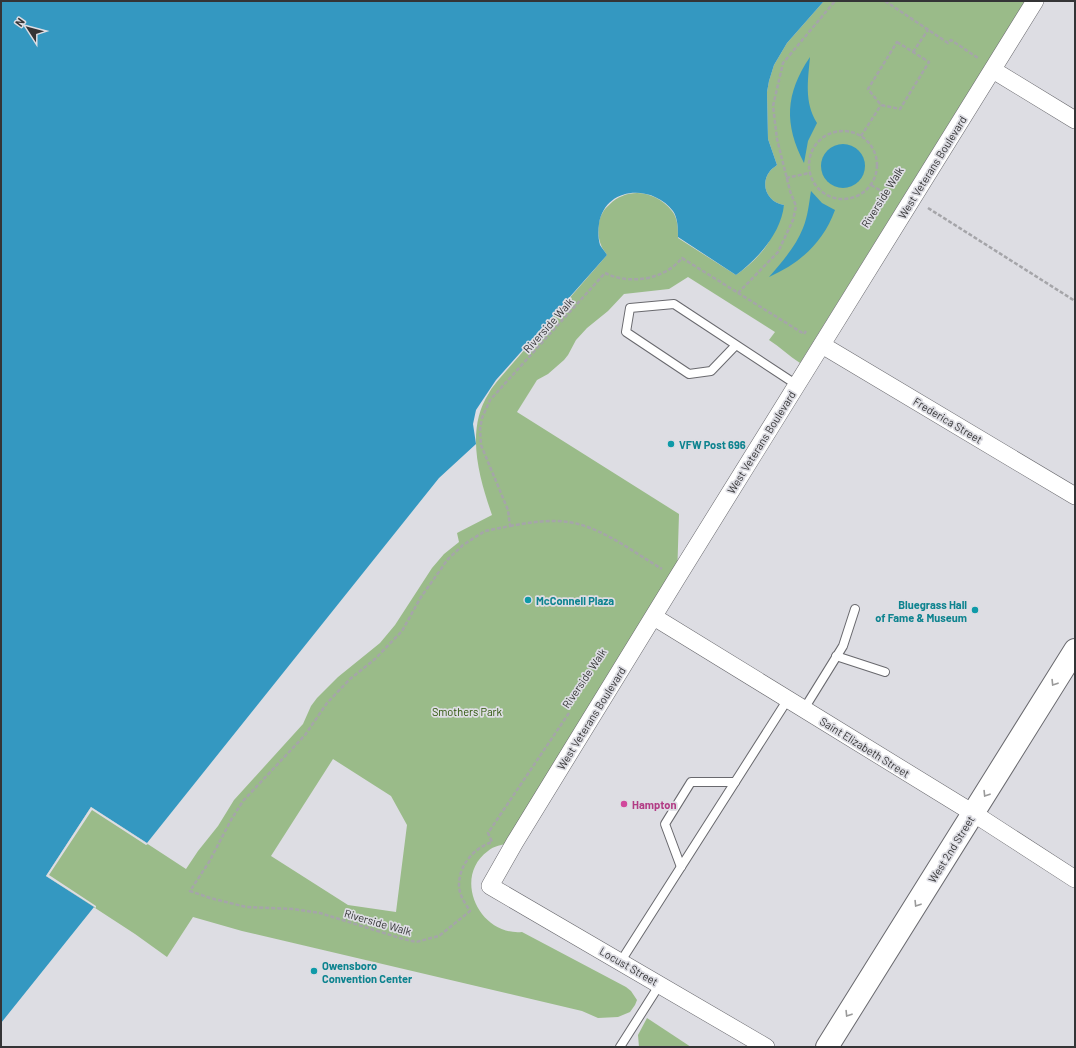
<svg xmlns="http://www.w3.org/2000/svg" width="1076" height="1048" font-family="Barlow,sans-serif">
<rect width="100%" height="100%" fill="#dddde3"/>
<g fill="#9abb89" fill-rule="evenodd">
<path d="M824,1H1025L800,363C789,356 780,347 769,340L775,332L688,277L669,289L624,294L608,311L587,328L576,340L568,355L564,360L548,374L537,380L517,412L679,514L677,578L515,842C506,844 495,845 488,851C452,877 479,936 522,932L626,987L631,991L637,1000L635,1005L630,1012L618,1017L598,1018L582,1011L242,931L193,917L167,957L135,934L46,876L91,807L186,869L198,851L218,826L234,800L303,724L311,706L317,698L338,677L380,643L395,625L432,568L444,554L459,542L457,533L492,515C479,477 465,430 489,393C492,387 496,383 500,378L607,255C605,252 602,248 601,245C598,238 598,230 599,223C600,216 604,209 609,205C628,186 656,191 672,211C678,218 678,229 678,238L736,275C749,266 764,252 771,238C776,227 779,216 784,205C768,203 759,185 770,171C771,169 775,167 777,165L768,139L767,92L769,81L774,65L787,43ZM333,759L391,796L407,825L396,912L348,905L271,856Z"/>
<polygon points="647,1018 691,1047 639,1047 638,1035"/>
</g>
<g fill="#3498c1">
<path d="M1,1H824L787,43L774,65L769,81L767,92L768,139L777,165C775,167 771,169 770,171C759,185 768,203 784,205C781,233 758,259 736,275L678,237C678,229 678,218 673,211C652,184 605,186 599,224C598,230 598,238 600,245C602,248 605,252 607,255L496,380L476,410L473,424L476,444L439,478L147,843L91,807L46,876L94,907L1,1023Z"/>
<path d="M810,57C808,80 804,102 817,123L808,141L804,163C784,124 785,94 810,57Z"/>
<circle cx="843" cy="166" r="22"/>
<path d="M811,191L822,203L835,210C823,243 800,263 769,277C782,262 796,246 803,228C808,216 809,203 811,191Z"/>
</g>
<polygon fill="#dddde3" points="91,807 148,844 146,845 92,810 49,875 96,906 96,908 46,876"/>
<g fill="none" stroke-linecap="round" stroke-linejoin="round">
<g stroke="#69696e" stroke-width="10">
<g id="lane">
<polyline points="736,345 711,371 689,374 626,332 630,308 674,304 797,385"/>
<polyline points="836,656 885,672"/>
<polyline points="804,709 843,646 855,609"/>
<polyline points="681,867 665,824 691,782 735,782"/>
<polyline points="621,961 788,699"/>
<polyline points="620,1047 660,984"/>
</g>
</g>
<g stroke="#69696e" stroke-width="18">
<g id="street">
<polyline points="993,70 1075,120"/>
<polyline points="822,345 1075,496"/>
<polyline points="654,617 973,813 1075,879"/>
<polyline points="766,1047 490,886 515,842 677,578 1035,1"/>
</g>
</g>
<g stroke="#69696e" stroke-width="24">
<polyline id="primary" points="827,1047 1075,650"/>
</g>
<g stroke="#a5a5a9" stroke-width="2.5" stroke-dasharray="4 2" stroke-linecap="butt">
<polyline points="885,1 948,43 951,40 978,58"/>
<polygon points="897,42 929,62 900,109 881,105 868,89"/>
<polyline points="913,52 928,30"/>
<circle cx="843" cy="165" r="34"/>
<polyline points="861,136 881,105"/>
<polyline points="786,178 809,173"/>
<polyline points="871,185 892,197"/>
<polyline points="928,208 1075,301"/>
<polyline points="738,293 778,252 793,220 796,206 790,191 777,139 773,106 783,63 835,1"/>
<path d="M510,526C532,522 556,518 578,524C608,532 635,553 662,569"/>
<path d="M569,713L488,833L492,842C474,848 459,865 459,885C459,895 465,903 470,911L439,936L416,942L400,938L320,913L293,909L246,907L210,898L190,891L209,862L231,820L243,801L305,735L327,703L350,679L375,659L402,631L421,597L448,559L463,545L485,531L510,526L508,510L481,445L480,429L482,418L490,400L605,273C630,285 664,280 682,258L804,334L806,331"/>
</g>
<use href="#lane" stroke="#fff" stroke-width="8"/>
<use href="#street" stroke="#fff" stroke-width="17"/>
<use href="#primary" stroke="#fff" stroke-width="22"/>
</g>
<defs><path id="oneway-chevron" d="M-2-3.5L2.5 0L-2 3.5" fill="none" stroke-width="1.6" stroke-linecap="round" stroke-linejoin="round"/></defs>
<g stroke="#9a9a9a">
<use href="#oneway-chevron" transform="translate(1054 683) rotate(122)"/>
<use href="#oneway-chevron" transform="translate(986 794) rotate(122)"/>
<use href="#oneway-chevron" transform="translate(917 904) rotate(122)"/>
<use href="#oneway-chevron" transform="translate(848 1014) rotate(122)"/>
</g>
<g fill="#0f9aa8" stroke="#dddde3" stroke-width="1.5">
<circle cx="671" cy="444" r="4"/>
<circle cx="528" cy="600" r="4"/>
<circle cx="975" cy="610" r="4"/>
<circle cx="314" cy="971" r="4"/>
</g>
<circle fill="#d1479c" stroke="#dddde3" stroke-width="1.5" cx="624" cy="804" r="4"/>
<g text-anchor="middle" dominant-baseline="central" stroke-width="3.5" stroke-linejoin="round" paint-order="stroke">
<g font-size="11" fill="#343436" stroke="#dddde3">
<text transform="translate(932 167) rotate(-58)">West Veterans Boulevard</text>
<text transform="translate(882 197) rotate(-58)">Riverside Walk</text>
<text transform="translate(548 325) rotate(-48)">Riverside Walk</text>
<text transform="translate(948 420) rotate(31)">Frederica Street</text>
<text transform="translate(761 442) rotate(-58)">West Veterans Boulevard</text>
<text transform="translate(584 678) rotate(-56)">Riverside Walk</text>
<text transform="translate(591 718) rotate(-58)">West Veterans Boulevard</text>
<text transform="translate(865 747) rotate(32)">Saint Elizabeth Street</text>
<text transform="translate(951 849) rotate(-58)">West 2nd Street</text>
<text transform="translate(378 922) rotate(16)">Riverside Walk</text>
<text transform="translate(629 966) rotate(30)">Locust Street</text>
</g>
<g font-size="11" font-weight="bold" fill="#0d838f" stroke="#dddde3" text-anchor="start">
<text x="679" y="444">VFW Post 696</text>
<text x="536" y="600">McConnell Plaza</text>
<text x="967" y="604" text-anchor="end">Bluegrass Hall<tspan x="967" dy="13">of Fame &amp; Museum</tspan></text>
<text x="322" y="965">Owensboro<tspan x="322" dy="13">Convention Center</tspan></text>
</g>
<g font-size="11" fill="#2a5205" stroke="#dddde3">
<text x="467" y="711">Smothers Park</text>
</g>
<g font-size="11" font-weight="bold" fill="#b23c85" stroke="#dddde3" text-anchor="start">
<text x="632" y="804">Hampton</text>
</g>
</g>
<rect width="1076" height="1048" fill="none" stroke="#343436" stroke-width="4"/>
<g transform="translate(28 28) rotate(306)" stroke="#dddde3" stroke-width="3" paint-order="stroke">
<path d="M0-3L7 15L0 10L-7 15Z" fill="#343436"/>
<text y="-6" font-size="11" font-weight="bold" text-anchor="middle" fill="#343436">N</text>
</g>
</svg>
